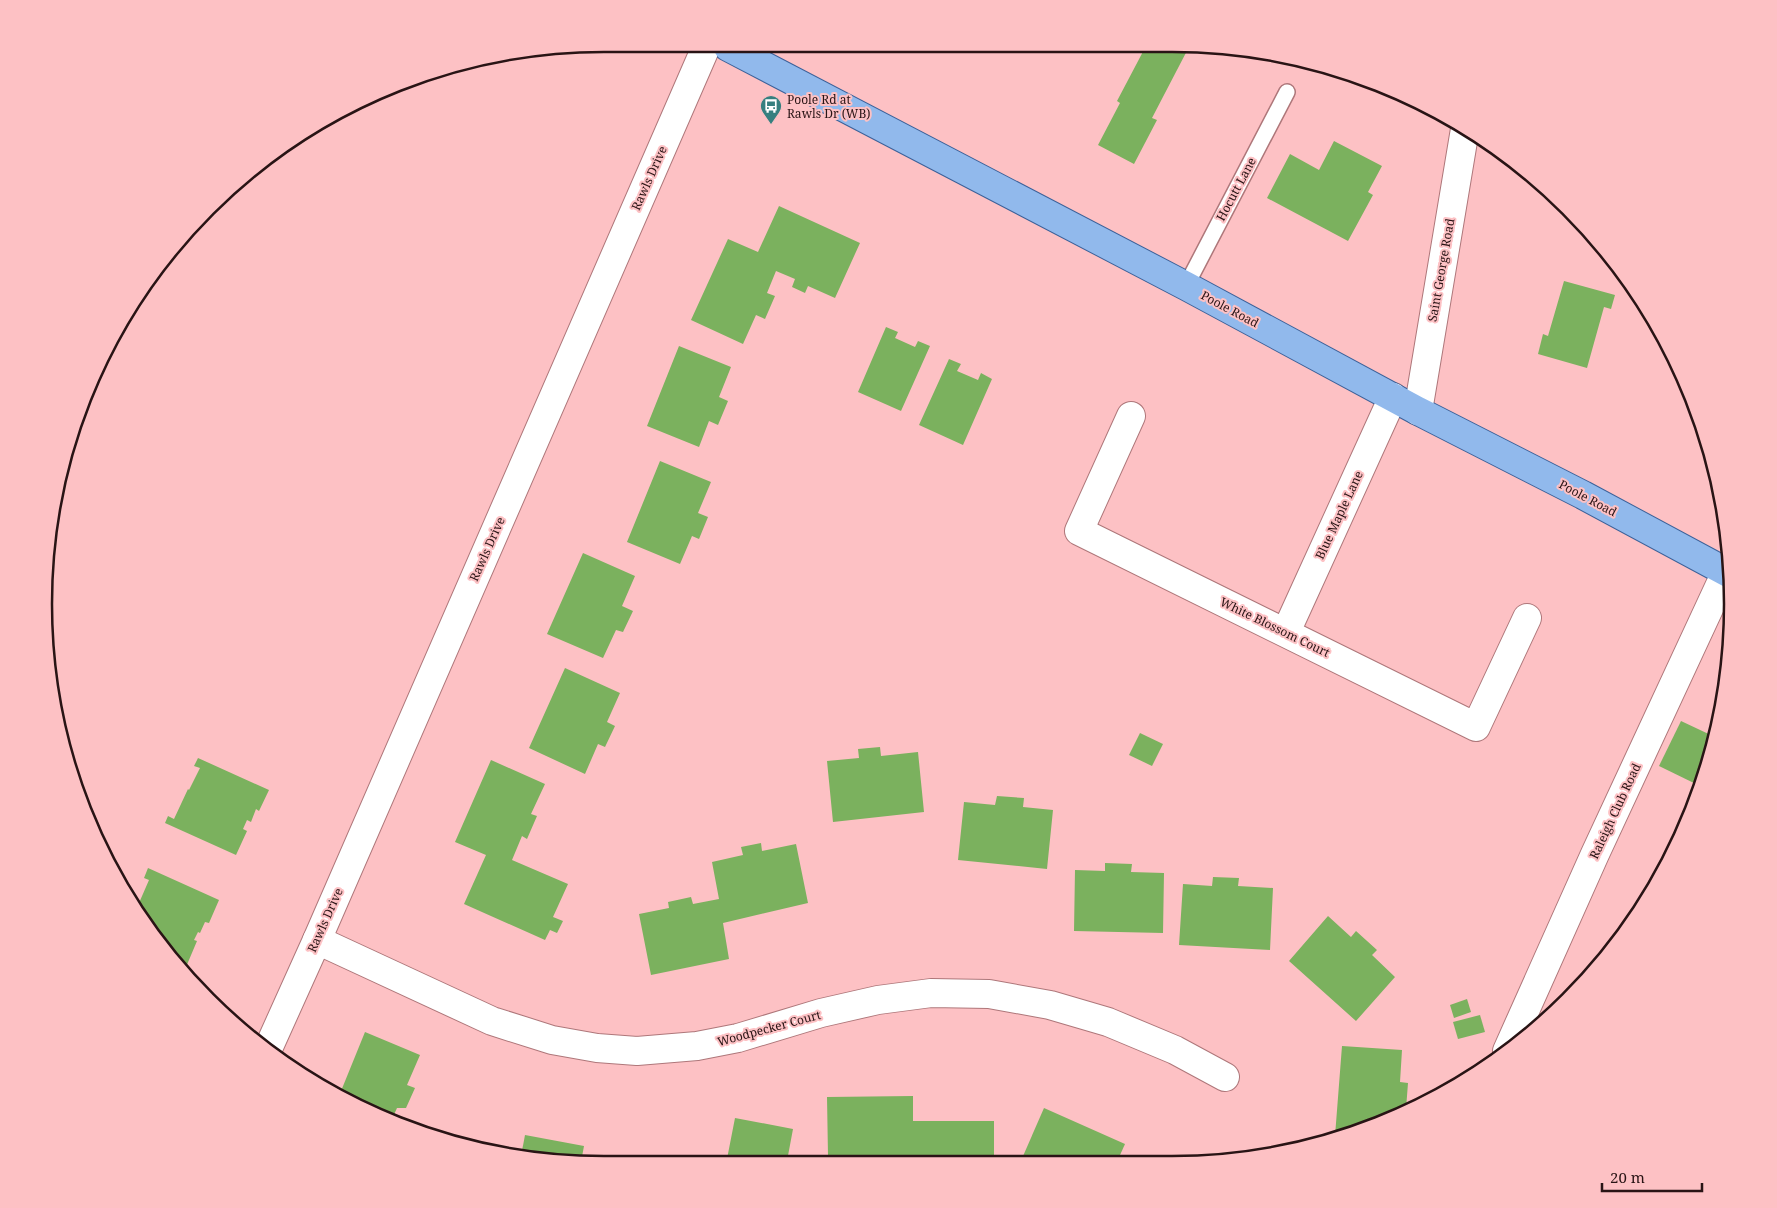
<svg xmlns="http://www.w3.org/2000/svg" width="1777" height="1208" font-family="'Noto Serif',serif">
<rect width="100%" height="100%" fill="#fdc1c4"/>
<g fill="#7bb15e">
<polygon points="1147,44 1190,45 1152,118 1157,120 1134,164 1098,145 1120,103 1117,101"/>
<polygon points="1335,72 1357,80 1355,84"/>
<polygon points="1334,141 1382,166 1368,192 1373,195 1348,241 1267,198 1290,154 1319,170"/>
<polygon points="779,206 860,243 835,298 808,286 805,293 792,287 795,279 776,271 767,293 775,296 765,319 756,315 743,344 691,320 728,239 758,252"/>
<polygon points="1579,219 1585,228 1577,226"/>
<polygon points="1564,281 1615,295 1611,309 1604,307 1587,368 1538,354 1543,334 1548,336"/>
<polygon points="886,327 898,332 895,338 915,347 918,341 930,346 901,411 858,392"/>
<polygon points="679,346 731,367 719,397 728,401 718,425 709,421 699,447 647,426"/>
<polygon points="949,359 961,364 957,371 978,380 981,373 992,379 963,445 919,425"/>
<polygon points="660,461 711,482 698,513 708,517 699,539 692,536 680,564 627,542"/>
<polygon points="583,553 635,576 622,606 633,611 623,632 616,630 603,658 547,634"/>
<polygon points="565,668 620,693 607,722 615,726 605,747 598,744 585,774 529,748"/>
<polygon points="1681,721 1715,737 1700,786 1659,766"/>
<polygon points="1140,733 1163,744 1152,766 1129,755"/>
<polygon points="880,747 881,756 918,752 924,812 833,822 827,761 859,758 858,749"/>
<polygon points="198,758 269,790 259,811 256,809 251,822 247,820 243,829 247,831 236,855 165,823 168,816 174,819 188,789 189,790 200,768 194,766"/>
<polygon points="491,760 545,784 531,814 537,816 527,839 522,836 512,860 568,884 553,917 563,921 557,933 550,930 545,940 464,904 486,855 455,842"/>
<polygon points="997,796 1024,798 1023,807 1053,810 1047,869 958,860 964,802 995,805"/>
<polygon points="761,843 762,851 796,844 808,903 723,923 729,959 651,975 639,914 669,908 668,902 691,897 693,904 719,899 712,862 743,855 741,847"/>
<polygon points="1105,863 1132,864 1131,872 1164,873 1163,933 1074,931 1075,870 1105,871"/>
<polygon points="148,868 219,900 209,923 205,922 200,933 198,932 194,940 197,941 186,967 180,964 134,904 135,902 139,903 149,880 144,878"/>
<polygon points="1213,877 1239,878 1238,886 1273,888 1270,950 1179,945 1183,884 1212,886"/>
<polygon points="1328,916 1351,937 1356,931 1377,950 1372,955 1395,977 1356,1021 1289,961"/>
<polygon points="1467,999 1471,1012 1454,1018 1450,1005"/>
<polygon points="1480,1015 1485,1032 1458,1039 1453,1022"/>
<polygon points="365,1032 420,1055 407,1085 415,1088 406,1108 397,1108 392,1119 356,1106 339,1096"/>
<polygon points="1342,1046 1402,1050 1400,1082 1408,1083 1406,1109 1397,1109 1397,1117 1388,1121 1340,1136 1335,1136"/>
<polygon points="913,1096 913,1121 994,1121 994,1164 908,1164 908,1156 885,1156 881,1164 860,1164 855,1156 828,1156 827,1097"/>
<polygon points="1044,1108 1125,1144 1116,1164 1023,1164 1020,1163"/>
<polygon points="735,1118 793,1129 787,1161 797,1164 726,1164"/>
<polygon points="525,1135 584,1146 581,1162 521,1156"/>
</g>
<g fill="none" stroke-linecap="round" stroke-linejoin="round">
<g stroke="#ae777a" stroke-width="18">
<polyline id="service" points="1186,286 1287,92"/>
</g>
<g stroke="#ae777a" stroke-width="30">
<g id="minor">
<polyline points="1418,411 1465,129"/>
<polyline points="1131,416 1079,531 1476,727 1527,618"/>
<polyline points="1286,632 1393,397"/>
<polyline points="317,940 492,1021 552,1040 597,1048 637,1051 697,1046 738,1038 821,1013 878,1000 931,993 989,994 1050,1005 1108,1022 1175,1050 1225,1077"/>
<polyline points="267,1051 317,940 706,47"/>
<polyline points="1507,1051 1595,854 1726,572"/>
</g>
</g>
<g stroke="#3c6199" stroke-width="30">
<polyline id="primary" points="728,47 1186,286 1418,411 1583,495 1730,574"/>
</g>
<use href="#service" stroke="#fff" stroke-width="15"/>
<use href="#minor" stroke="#fff" stroke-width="28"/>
<use href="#primary" stroke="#91b9ec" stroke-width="28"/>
</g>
<defs>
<g id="bus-pin" transform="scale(1.125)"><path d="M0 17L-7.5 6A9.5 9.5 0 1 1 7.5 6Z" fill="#367f7f" stroke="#fdc1c4"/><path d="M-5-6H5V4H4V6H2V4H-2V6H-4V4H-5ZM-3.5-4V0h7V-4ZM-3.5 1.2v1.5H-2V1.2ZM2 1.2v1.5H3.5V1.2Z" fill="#fff"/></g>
</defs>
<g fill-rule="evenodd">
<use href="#bus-pin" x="771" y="106"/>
</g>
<g text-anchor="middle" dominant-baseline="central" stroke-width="4" stroke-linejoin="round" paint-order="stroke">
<g font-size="12" fill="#291415" stroke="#fdc1c4" text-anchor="start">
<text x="787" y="99">Poole Rd at<tspan x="787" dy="14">Rawls Dr (WB)</tspan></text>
</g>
<g font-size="12" fill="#291415" stroke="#fdc1c4">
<text transform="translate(649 178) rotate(-66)">Rawls Drive</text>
<text transform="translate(1236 189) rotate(-62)">Hocutt Lane</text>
<text transform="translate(1441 270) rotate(-80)">Saint George Road</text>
<text transform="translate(1230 309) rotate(28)">Poole Road</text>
<text transform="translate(1588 498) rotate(28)">Poole Road</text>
<text transform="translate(1339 515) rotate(-65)">Blue Maple Lane</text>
<text transform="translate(487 549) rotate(-66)">Rawls Drive</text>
<text transform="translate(1275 627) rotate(26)">White Blossom Court</text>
<text transform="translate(1615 811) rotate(-65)">Raleigh Club Road</text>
<text transform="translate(325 920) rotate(-66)">Rawls Drive</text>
<text transform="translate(769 1028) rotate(-15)">Woodpecker Court</text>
</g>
</g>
<path d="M0 0H1777V1208H0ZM604 52H1172A552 552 0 0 1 1724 604V604A552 552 0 0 1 1172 1156H604A552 552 0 0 1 52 604V604A552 552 0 0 1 604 52Z" fill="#fdc1c4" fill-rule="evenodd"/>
<path fill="none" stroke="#291415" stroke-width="2.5" d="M604 52H1172A552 552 0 0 1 1724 604V604A552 552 0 0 1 1172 1156H604A552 552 0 0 1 52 604V604A552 552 0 0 1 604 52Z"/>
<path d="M1602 1183v8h100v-8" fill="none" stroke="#291415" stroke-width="2.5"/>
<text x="1610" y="1183" font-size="15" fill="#291415" stroke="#fdc1c4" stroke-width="4" paint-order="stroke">20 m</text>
</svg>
